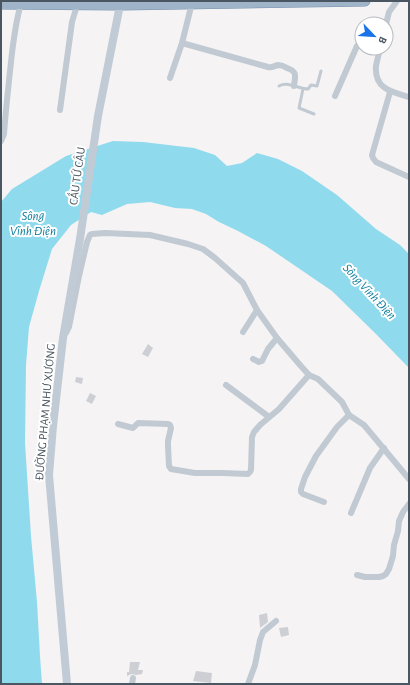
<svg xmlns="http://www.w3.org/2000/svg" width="410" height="685" font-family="'Alegreya Sans',sans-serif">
<rect width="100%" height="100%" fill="#f5f3f3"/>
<polygon fill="#90daee" points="113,141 143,142 194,148 215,155 227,166 242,163 257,153 278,159 302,171 337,195 376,229 400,245 409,254 409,368 375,333 332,291 266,246 238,231 219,222 206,214 192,209 175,208 150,202 127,204 102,215 91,212 71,225 52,249 39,291 29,327 26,365 25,443 31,536 37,602 40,656 42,684 1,684 1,202 12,189 66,156"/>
<g fill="#cdcfd5">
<polygon points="148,344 153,348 148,357 142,354"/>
<polygon points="76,377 83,378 82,384 75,382"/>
<polygon points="90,393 96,396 92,404 86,401"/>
<polygon points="267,613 268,622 260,628 259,615"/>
<polygon points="288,627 289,635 281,637 279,628"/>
<polygon points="130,662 140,662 138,670 143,670 142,674 136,675 132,674 127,676 127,672 129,672"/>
<polygon points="196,671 212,673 211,683 193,681"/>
</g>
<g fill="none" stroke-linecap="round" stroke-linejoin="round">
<g stroke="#7690ad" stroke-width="11">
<polyline id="trunk" points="1,4 120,5 365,1"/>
</g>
<g stroke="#c1cad2" stroke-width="3">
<path d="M279,86C288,81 299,89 308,89L311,85L317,86L321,71"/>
<polyline points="303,89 299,108 314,114"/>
</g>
<g stroke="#c1cad2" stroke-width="6">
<polyline points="386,24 389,12 397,1"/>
<path d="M182,43L268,67C272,68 274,66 278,65C281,65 284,66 287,68C298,72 295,76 294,86"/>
<path d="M380,48C379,54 377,60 376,66C374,89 392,92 409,97"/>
<polyline points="170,78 182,43 192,3"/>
<polyline points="390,92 372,155 373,158 376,162 409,177"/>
<polyline points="335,96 357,46 359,45 362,45"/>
<polyline points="60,110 72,22 75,12 78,4"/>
<path d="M1,141L4,134C6,107 9,80 12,53C14,37 16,20 21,4"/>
<polyline points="243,332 257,310"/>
<polyline points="66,333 69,327 79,276 87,242 90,235 92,234 105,233 150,235 188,244 203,249 215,258 243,283 257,310 277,338 300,365 309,375 318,379 342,402 349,415 364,425 409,479"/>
<polyline points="253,359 259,362 262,361 268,349 277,338"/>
<polyline points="226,385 269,417"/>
<polyline points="118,424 133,428 138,423 168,424 170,425 171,428 168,441 168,446 169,466 171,469 195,473 223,473 248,474 250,472 251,470 252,437 254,432 260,425 279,409 309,375"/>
<polyline points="324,502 303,494 301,492 301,489 305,477 316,456 337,427 349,415"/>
<polyline points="351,513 370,468 384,448"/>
<polyline points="357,575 365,577 379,577 383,576 386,574 389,569 393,556 394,545 398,531 399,521 403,512 409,504"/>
<polyline points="132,684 133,678"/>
<polyline points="248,684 255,665 260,640 263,632 276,621"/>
</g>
<polyline stroke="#c1cbd6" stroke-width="8" points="67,684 49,475 53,426 63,338 80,239 98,116 119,10 119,1"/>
<use href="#trunk" stroke="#9fb4c9" stroke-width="10"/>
</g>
<g text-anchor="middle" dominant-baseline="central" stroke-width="4" stroke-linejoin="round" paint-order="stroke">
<g font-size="12" fill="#4a5661" stroke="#fff">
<text transform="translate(77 176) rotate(-82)">CẦU TỨ CÂU</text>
<text transform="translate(45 412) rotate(-85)">ĐƯỜNG PHẠM NHƯ XƯƠNG</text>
</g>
<g font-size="13" font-style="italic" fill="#0c7c9b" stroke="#fff">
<text x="33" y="216">Sông<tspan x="33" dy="15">Vĩnh Điện</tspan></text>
<text transform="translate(369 292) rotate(47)">Sông Vĩnh Điện</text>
</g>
</g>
<rect width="410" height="685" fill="none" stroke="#4a5661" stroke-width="4"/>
<g transform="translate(374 36) rotate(115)"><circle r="19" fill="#ffffff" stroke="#b7bbc0"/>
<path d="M0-3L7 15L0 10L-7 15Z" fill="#1a73e8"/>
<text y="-6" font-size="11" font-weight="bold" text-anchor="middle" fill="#4a5661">B</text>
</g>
</svg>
